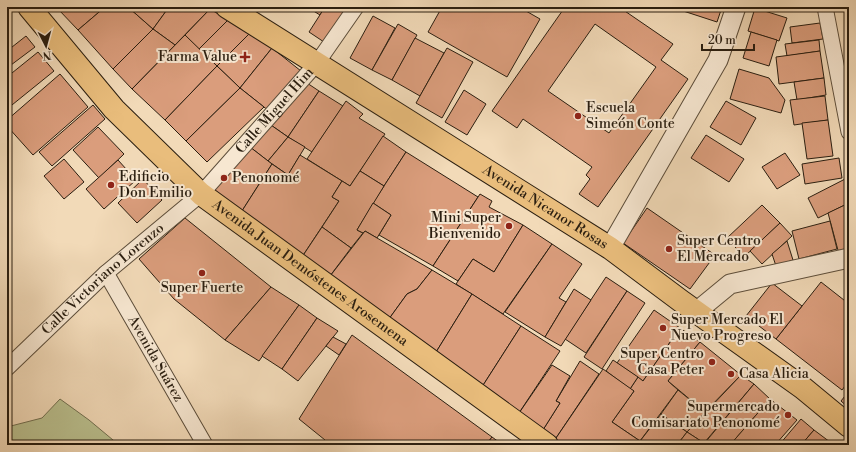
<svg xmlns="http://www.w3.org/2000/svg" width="856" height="452" font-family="'Libre Bodoni',serif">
<rect width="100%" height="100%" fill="#f2dab8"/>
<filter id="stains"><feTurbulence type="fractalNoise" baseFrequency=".005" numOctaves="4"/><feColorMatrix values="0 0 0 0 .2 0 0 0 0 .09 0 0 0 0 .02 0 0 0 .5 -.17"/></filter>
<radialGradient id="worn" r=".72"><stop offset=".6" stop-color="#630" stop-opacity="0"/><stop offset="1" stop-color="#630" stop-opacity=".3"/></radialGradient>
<polygon fill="#bac08f" stroke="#726f50" points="60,399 89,420 119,445 7,445 7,427 42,418"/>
<g fill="#da9d7c" stroke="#2a1e10" fill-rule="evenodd">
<polygon points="60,7 105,7 78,30 58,9"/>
<polygon points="105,7 128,7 153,29 113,69 78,30"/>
<polygon points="128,7 169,7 153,29"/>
<polygon points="169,7 205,7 209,10 175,45 153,29"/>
<polygon points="307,7 325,7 320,15"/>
<polygon points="325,7 347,7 324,42 309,32"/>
<polygon points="442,7 519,7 540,19 507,77 428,32"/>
<path d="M565,7H619L673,44L661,60L688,79L598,207L579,194L590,179L586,175L592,167L523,119L517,128L492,111ZM595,24L656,67L609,133L548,91Z"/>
<polygon points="671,7 722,7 717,22"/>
<polygon points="845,7 849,7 849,36"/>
<polygon points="755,8 787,18 779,41 748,31"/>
<polygon points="210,9 228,20 199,49 185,35"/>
<polygon points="373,16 395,28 372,70 350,58"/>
<polygon points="228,20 249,34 217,66 199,49"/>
<polygon points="820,23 823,39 792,43 790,27"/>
<polygon points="398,24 417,35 392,80 372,70"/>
<polygon points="153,29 175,45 132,89 113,69"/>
<polygon points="751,32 777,40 769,66 743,58"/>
<polygon points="249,34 272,48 240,88 217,66"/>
<polygon points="185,35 217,66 165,120 132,89"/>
<polygon points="26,36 35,47 7,68 7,51"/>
<polygon points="415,38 444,53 420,96 392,80"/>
<polygon points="819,40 820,51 787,56 785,44"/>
<polygon points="272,48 301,71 269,111 240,88"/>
<polygon points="447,48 473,62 442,118 416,103"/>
<polygon points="820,51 824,78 779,84 776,57"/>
<polygon points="38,52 54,71 7,109 7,77"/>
<polygon points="217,66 240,88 186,141 165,120"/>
<polygon points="739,69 769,78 785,100 781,113 730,99"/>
<polygon points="60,74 88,107 33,155 7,126 7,120"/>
<polygon points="824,78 826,95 797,100 794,82"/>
<polygon points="304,81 319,91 288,137 268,123"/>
<polygon points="240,88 264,107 207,162 186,141"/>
<polygon points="464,90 486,104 467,135 445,122"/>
<polygon points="319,91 343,106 312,152 288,137"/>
<polygon points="825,96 828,120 794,125 790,100"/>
<polygon points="346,101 363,114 359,118 385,134 350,186 307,159"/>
<polygon points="726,101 756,118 741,145 710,127"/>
<polygon points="93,105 105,119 52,166 39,152"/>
<polygon points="828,120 833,156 807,159 802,123"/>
<polygon points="268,123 288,137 268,161 250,147"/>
<polygon points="98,127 124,154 99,178 73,150"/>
<polygon points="706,135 744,159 729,182 691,158"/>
<polygon points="383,136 406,152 384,186 360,171"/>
<polygon points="288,137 305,147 288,175 268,161"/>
<polygon points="250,147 272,164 240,214 213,192"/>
<polygon points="406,152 478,197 433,266 379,235 391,215 373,203"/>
<polygon points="785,153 800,175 777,189 762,167"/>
<polygon points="300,155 342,181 332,197 339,201 300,260 240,214 272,164 288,175"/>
<polygon points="839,158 842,178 805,184 802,164"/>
<polygon points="64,159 84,182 64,199 44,176"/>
<polygon points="118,160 136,180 104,209 86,189"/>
<polygon points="360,171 384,186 357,230 363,233 351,248 322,227 339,201 332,197 342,181 350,186"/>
<polygon points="849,177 849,203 818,218 808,198"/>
<polygon points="143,179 162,200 137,223 118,203"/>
<polygon points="480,194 492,201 489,207 523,225 494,272 473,259 458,281 433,266"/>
<polygon points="373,203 391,215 377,238 365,231 363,233 357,230"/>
<polygon points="849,203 849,251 839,254 828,213"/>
<polygon points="762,205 780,223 744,257 727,238"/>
<polygon points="647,208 715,255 690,289 623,243"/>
<polygon points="185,218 271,287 225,340 174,299 139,259"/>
<polygon points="830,221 837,249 799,259 792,231"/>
<polygon points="780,223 792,236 762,264 750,251"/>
<polygon points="523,225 552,244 503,314 456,284 473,259 494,272"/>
<polygon points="322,227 351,248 327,280 300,260"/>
<polygon points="365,231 432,270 417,289 407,294 386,323 327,280"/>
<polygon points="787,241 793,260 776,266 772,254"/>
<polygon points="552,244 582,264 559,298 566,302 545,337 505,312"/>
<polygon points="432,270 472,294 433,357 386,323 407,294 417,289"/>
<polygon points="606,277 627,291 586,353 565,339"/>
<polygon points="821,282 849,304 849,381 842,390 776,339"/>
<polygon points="772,283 802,306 776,339 746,316"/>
<polygon points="271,287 299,305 259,361 225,340"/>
<polygon points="574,289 591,300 561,346 545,337"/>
<polygon points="627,291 645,303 602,369 584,357"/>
<polygon points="472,294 521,326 480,390 433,357"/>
<polygon points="299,305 317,318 282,369 262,356"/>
<polygon points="654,310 680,328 643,381 617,363"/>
<polygon points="317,318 338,331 298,381 282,369"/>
<polygon points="521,326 560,351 517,416 480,390"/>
<polygon points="680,328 700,342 668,381 678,390 640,441 612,422 634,391 630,389 638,377 643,381"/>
<polygon points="352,335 492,437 486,445 321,445 325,440 299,419"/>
<polygon points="333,337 346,344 339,355 326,346"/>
<polygon points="700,342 741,375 705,412 668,381"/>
<polygon points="613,360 638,377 630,389 606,371"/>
<polygon points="580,361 599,374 554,441 541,433 560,403 556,401"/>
<polygon points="552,365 570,376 556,401 560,403 541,433 517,416"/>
<polygon points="603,369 634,391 612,422 640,441 637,445 560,445 554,441"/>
<polygon points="741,375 754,384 704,443 687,432"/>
<polygon points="754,384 770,399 730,445 703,445"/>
<polygon points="678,390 705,412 687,432 661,414"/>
<polygon points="849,391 849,408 841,401"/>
<polygon points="770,399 797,420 775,445 730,445"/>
<polygon points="661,414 687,432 677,445 637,445"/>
<polygon points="801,419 814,430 801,445 779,445"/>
<polygon points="814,430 834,445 801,445"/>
<polygon points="687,432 704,443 703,445 677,445"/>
<polygon points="492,437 503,445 486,445"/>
</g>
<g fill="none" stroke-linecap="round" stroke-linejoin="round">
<g stroke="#5c4d3a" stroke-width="17">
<g id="minor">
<polyline points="825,7 849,132"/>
<path id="s1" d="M106,273L205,445"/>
<path id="s2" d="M7,368L106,273L201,194L317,63L356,7"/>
</g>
</g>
<g stroke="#5c4d3a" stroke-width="21">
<g id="tertiary">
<polyline points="610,248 718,60 736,7"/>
<polyline points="696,312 730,284 849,258"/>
</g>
</g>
<g stroke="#2a1e10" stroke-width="24">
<g id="primary">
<path id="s3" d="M29,7L114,109L201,194L547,445"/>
<path id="s4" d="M227,7L610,248L681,301L803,388L849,426"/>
</g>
</g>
<use href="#minor" stroke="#f7e7d1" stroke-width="15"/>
<use href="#tertiary" stroke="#f7e7d1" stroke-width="19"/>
<use href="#primary" stroke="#e9bd7c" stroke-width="22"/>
</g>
<g fill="#8f2418" stroke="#f7e7d1" stroke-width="1.5">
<path d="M243 51h4v4h4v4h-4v4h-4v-4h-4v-4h4z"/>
<circle cx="578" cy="116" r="4"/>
<circle cx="224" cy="178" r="4"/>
<circle cx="111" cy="185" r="4"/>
<circle cx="509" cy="226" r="4"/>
<circle cx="669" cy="249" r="4"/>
<circle cx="202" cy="273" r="4"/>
<circle cx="663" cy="328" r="4"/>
<circle cx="712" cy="362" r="4"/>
<circle cx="731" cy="374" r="4"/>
<circle cx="788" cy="415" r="4"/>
</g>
<g text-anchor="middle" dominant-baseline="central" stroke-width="4" stroke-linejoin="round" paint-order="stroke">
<g font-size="14" fill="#2a1e10" stroke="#f7e7d1" text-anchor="start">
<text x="237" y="57" text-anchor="end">Farma Value</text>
<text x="586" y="108">Escuela<tspan x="586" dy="16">Simeón Conte</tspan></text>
<text x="119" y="177">Edificio<tspan x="119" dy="16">Don Emilio</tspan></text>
<text x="232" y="178">Penonomé</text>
<text x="501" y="218" text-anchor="end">Mini Super<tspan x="501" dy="16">Bienvenido</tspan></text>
<text x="677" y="241">Super Centro<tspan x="677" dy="16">El Mercado</tspan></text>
<text x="202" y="288" text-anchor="middle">Super Fuerte</text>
<text x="671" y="320">Super Mercado El<tspan x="671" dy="16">Nuevo Progreso</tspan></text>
<text x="704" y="354" text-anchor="end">Super Centro<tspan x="704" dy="16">Casa Peter</tspan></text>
<text x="739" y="374">Casa Alicia</text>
<text x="780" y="407" text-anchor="end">Supermercado<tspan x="780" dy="16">Comisariato Penonomé</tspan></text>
</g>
<g font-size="14" fill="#2a1e10" stroke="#f7e7d1">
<text stroke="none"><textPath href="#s2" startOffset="372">Calle Miguel Him</textPath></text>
<text stroke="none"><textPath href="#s4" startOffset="376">Avenida Nicanor Rosas</textPath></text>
<text stroke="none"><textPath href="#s3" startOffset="389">Avenida Juan Demóstenes Arosemena</textPath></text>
<text stroke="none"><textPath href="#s2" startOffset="131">Calle Victoriano Lorenzo</textPath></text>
<text stroke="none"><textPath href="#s1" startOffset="99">Avenida Suárez</textPath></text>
</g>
</g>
<rect width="856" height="452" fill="none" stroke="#f2dab8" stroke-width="24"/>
<rect x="8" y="8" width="840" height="436" fill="none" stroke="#2a1e10" stroke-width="2"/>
<rect x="12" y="12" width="832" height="428" fill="none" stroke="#2a1e10"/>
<g transform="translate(46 46) rotate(174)" stroke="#f7e7d1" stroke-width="3" paint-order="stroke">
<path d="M0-3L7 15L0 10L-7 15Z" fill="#2a1e10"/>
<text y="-6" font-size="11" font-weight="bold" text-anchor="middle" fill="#2a1e10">N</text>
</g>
<path d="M702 44v6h52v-6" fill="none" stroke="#2a1e10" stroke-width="2"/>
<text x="708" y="44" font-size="12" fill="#2a1e10" stroke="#f7e7d1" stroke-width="3" paint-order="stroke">20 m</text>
<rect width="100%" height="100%" filter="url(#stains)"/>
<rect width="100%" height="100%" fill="url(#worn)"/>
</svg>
